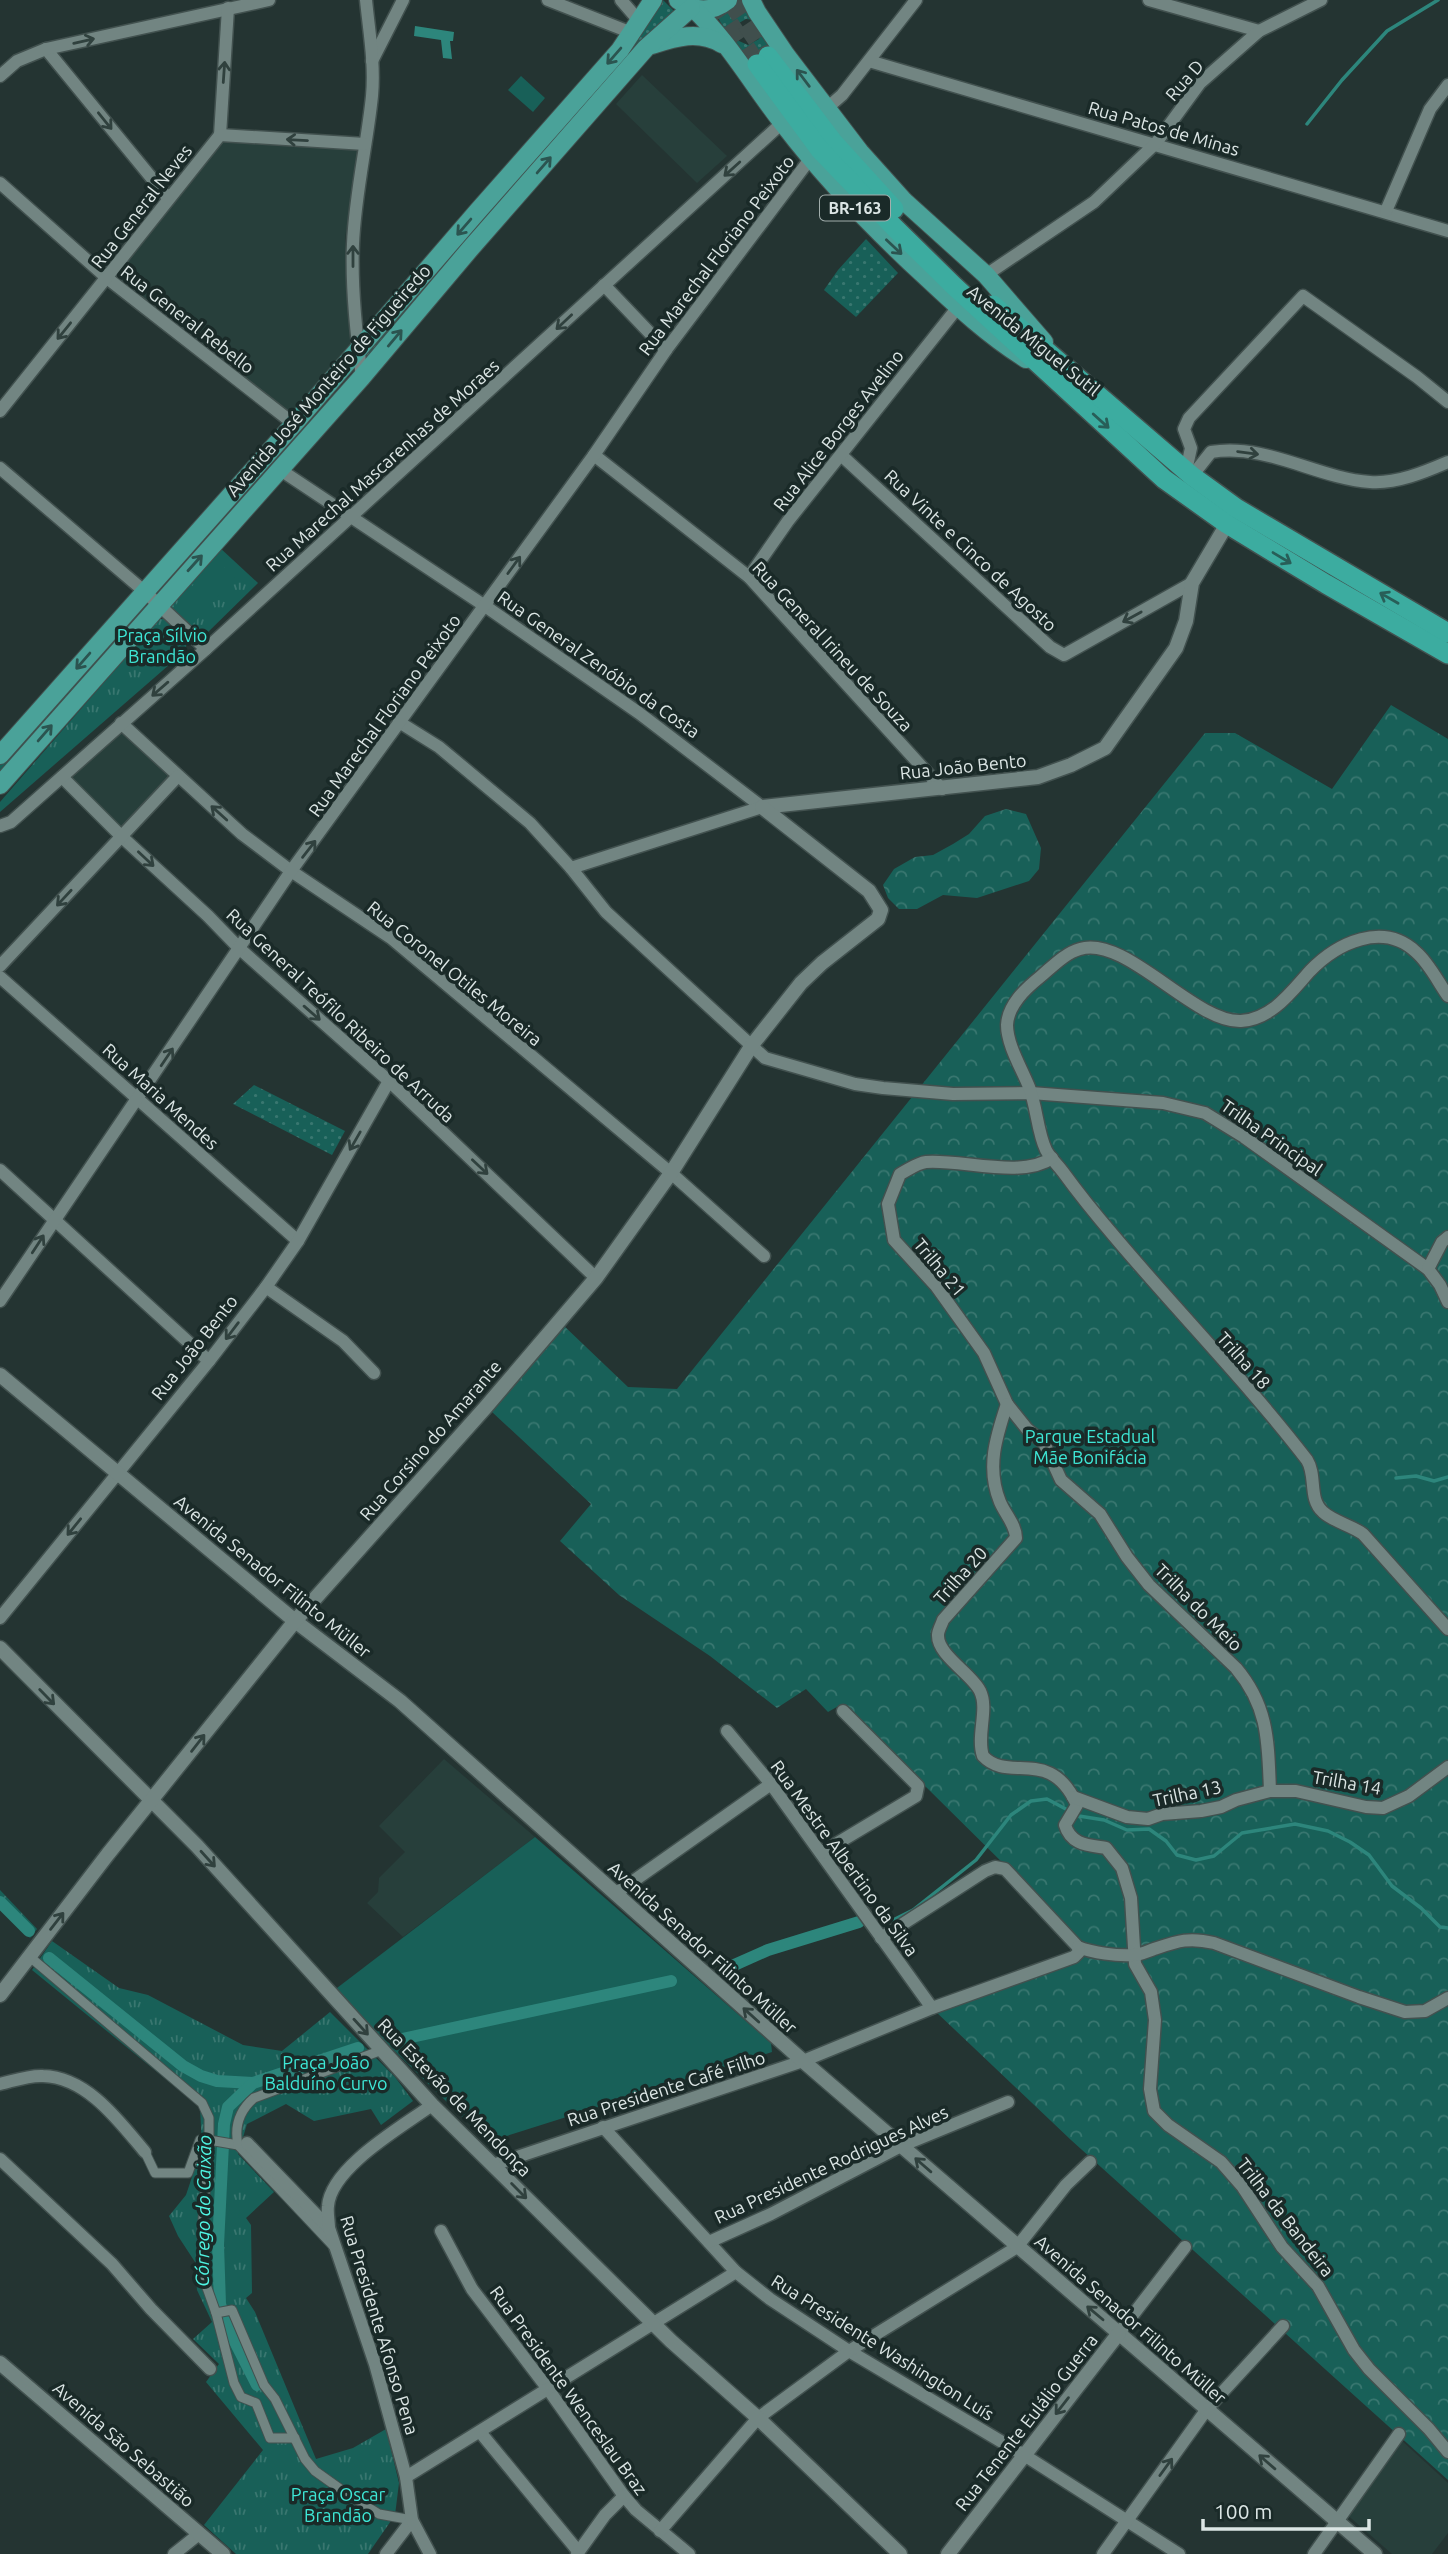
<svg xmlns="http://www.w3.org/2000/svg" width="1448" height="2554" font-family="Ubuntu,sans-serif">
<defs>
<pattern id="grass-dots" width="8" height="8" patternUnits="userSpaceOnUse" patternTransform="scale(1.75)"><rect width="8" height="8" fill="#186058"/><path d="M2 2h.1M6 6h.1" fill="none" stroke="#397770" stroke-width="1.8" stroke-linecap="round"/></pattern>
<pattern id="forest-crowns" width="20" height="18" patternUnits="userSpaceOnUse" patternTransform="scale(1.75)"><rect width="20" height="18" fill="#186058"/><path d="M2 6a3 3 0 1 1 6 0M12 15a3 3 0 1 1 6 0" fill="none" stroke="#397770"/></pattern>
<pattern id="park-tufts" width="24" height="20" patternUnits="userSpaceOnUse" patternTransform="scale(1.75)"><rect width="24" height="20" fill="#186058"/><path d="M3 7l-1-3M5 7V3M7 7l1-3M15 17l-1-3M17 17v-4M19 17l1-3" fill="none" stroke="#397770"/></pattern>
</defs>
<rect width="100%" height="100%" fill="#243432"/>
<g fill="#273f3b">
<polygon points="642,75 727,156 697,183 616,104"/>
<polygon points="222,140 360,148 345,238 354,346 294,420 112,277"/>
<polygon points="120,728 172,778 122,831 66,776"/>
<polygon points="444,1759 535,1837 403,1937 367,1903 378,1892 379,1878 405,1852 379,1826"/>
<polygon points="1401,2440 1448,2483 1448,2533 1432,2554 1392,2554 1344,2512"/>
</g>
<g fill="url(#grass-dots)" fill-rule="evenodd">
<polygon points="659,0 663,0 676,13 368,357 363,354"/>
<path d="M741,0H743L785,61L767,49C758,53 752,57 753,68L733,44L717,16L726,13ZM746,19L754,20L761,30L759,39L748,45L739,41L735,34L739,23Z"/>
<polygon points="866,239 898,273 856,317 824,290 838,270"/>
<polygon points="143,603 147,607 0,773 0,765"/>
<polygon points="254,1085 345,1131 332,1155 233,1104"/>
</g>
<g fill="url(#forest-crowns)">
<polygon points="1391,705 1448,739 1448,2480 1071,2140 934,2010 1094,1953 842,1704 828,1712 806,1689 777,1708 710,1656 619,1595 560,1541 591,1504 492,1412 563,1325 628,1387 677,1389 1205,733 1235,733 1332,789"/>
<polygon points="1006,809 1026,814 1041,848 1039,869 1029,881 977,898 943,895 917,909 899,909 888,898 883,885 894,869 915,857 933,855 953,844 969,834 985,816"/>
<polygon points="0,1890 37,1929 30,1938 0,1908"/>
</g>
<g fill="url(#park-tufts)">
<polygon points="219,547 258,583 203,637 168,604"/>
<polygon points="159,619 164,619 187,642 185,651 0,812 0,802"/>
<polygon points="52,1941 119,1988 148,1995 243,2045 282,2051 330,2012 395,2077 413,2101 381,2125 371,2109 314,2121 286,2104 247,2124 238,2154 274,2192 246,2218 251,2225 252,2293 246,2298 255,2312 316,2459 353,2448 386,2429 399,2483 395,2515 368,2554 236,2554 204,2525 263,2450 206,2382 219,2364 193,2339 212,2322 197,2290 195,2262 178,2236 169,2216 186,2195 202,2147 200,2107 32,1970"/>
</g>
<g fill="#186058">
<polygon points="521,76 545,98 533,112 508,90"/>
<polygon points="216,559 235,577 193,624 174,607"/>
<polygon points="535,1837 771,2043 772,2052 494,2140 484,2138 333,1991"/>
</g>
<polygon fill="#2d867c" points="415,26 454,32 453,41 450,41 452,59 443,58 441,40 414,36"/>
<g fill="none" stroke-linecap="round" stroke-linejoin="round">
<g stroke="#2d867c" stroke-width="3.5">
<polyline points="1307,124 1342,80 1387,31 1438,0"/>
<polyline points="1396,1478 1416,1476 1434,1481 1448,1477"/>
<polyline points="883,1925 913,1910 976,1860 1011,1815 1031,1801 1047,1799 1079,1816 1104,1820 1127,1830 1149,1829 1166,1841 1177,1855 1196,1860 1214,1856 1242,1833 1295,1824 1328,1831 1350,1842 1369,1855 1392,1886 1421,1908 1440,1927 1448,1928"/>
</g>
<g stroke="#2d867c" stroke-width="12">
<polyline points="0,1902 29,1931"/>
<polyline points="49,1958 183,2066 201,2076 217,2081 253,2083 358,2048"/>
<polyline points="732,1966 768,1950 859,1922"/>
<polyline points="402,2039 671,1981"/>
<polyline points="253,2083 228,2107 224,2124 218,2245 220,2304 227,2326 257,2385"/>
</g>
<g stroke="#404f4d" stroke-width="19" stroke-dasharray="19 10" stroke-linecap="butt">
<polyline points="713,0 757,64"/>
<polyline points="730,0 768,56"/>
</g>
<g stroke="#42514f" stroke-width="11">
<g id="pedestrian">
<polyline points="30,1957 202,2103 209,2118 209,2140 238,2145"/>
<polyline points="145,2152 155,2173 188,2173 200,2140 209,2140 202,2233 206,2285 216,2313 234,2383 241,2397 256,2403 270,2438 295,2438"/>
<path d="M335,2248L238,2145C234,2126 239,2111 254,2098L382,2050"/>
<polyline points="216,2313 232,2310 264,2385 275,2399 305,2459 315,2471 350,2496 379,2514 412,2520"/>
</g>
</g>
<g stroke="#42514f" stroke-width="15">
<g id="minor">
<polyline points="548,0 632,33"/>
<polyline points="621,0 640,22"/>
<polyline points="1149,0 1259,31"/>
<polyline points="46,49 168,198"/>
<polyline points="372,61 403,0"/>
<polyline points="869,61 1448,231"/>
<polyline points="0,76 17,61 46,49 269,0"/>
<polyline points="826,109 842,95 916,0"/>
<polyline points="220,135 228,8"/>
<polyline points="0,183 107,278 294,424"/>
<polyline points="1386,211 1430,109 1448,85"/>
<polyline points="986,275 1094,202 1156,143 1200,83 1259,31 1321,0"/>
<polyline points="604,285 666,350"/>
<path d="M362,377C356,333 351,288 353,244C355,194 367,145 372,96C375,64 369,31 366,0"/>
<polyline points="0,411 220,135 365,144"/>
<polyline points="594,455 749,577 942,789"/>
<polyline points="841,455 1050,647 1064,655 1192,583"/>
<polyline points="0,468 144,591 206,649"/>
<polyline points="279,469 485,606 639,713 762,807"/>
<polyline points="1186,471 1191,448 1184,429 1189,418 1303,296 1417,377 1448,402"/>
<path d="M1192,476L1211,452C1267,443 1316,478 1370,482C1396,484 1425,472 1448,462"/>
<polyline points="749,577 788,521 958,307"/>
<polyline points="399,722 439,747 530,823 571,868 606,912 765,1058 855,1084 883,1088 953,1094 1031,1093 1163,1103 1205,1113 1244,1137 1428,1269 1440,1285 1448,1302"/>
<polyline points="121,723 242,834 291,871 391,938 671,1173 764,1256"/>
<polyline points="62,777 122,837 208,916 240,949 389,1081 596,1278"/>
<polyline points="0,826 11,822 206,649 782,123"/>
<polyline points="571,868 762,807"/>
<polyline points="0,966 178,776"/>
<polyline points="0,977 298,1241"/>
<path d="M1448,996C1438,982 1429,963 1416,952C1383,921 1337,943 1310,971C1291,992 1272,1019 1241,1021C1194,1023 1126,935 1080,949C1065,953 1052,967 1040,977C1025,989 1008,1005 1007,1025C1007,1045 1022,1069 1029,1087C1037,1107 1037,1131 1046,1150C1050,1158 1058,1165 1063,1172C1079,1194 1096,1215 1114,1236C1177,1311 1247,1382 1307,1460C1317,1476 1308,1499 1323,1512C1334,1522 1351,1525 1363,1534L1448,1629"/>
<path d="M1052,1158C1022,1179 961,1159 926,1162C917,1163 908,1170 900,1174L888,1204L894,1240L936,1286L984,1353L1007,1404L1027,1429L1044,1443L1061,1480L1100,1514L1127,1557L1149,1585L1236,1668C1269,1707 1268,1743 1270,1791"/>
<polyline points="0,1170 209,1361"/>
<polyline points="1428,1269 1442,1242 1448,1237"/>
<polyline points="266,1287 343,1341 374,1373"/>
<polyline points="0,1301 291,871 594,455 666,350 810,159"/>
<path d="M1007,1404C996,1437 986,1468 1000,1502C1005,1514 1016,1525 1016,1538L943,1620C942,1624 938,1630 938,1635C937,1655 972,1674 980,1691C989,1709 976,1736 983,1756C1009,1784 1050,1745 1077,1805L1065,1825C1071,1845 1088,1845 1106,1848L1122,1868L1131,1898L1135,1964L1151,1992L1155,2020L1150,2089L1154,2111L1168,2125L1221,2162L1242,2186L1282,2247L1318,2286L1354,2350L1369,2369L1429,2429L1448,2452"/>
<polyline points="0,1618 209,1361 266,1287 298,1241 389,1081"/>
<polyline points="727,1731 771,1784 932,2008"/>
<polyline points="1073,1797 1127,1817 1148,1819 1162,1814 1201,1811 1221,1807 1236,1800 1270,1791 1296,1791 1366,1807 1383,1808 1409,1796 1448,1767"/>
<polyline points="821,1853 916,1796 918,1786 843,1711"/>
<polyline points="615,1894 771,1784"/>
<path d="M881,1938L985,1871L995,1867L1005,1869L1078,1947C1093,1953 1117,1956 1133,1955C1140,1955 1148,1951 1154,1949C1178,1941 1189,1937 1214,1943L1359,1997L1405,2012L1425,2011L1448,1998"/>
<path d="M0,2084C13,2081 29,2075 43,2076C87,2077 119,2121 145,2152"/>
<polyline points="603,2127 736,2272 770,2299 849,2351 1024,2455 1179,2554"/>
<polyline points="247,2143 329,2228"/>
<polyline points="0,2159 112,2264 151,2309 210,2369"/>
<polyline points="493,2165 803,2061 932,2008 1074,1957 1079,1952 1078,1947"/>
<polyline points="441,2231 472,2289 548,2389 624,2496 636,2510 689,2554"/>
<polyline points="709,2242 771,2214 901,2146 1008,2102"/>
<polyline points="1119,2333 1185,2247"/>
<polyline points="480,2432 578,2551"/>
<polyline points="406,2477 736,2272"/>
<polyline points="660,2531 758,2418 849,2351 1017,2247 1066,2185 1090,2162"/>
<polyline points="174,2554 199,2534"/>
<polyline points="386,2554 412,2520"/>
<path d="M430,2554L412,2520L406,2477L375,2364L329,2228C329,2221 327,2213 328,2206C331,2167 402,2127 432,2105"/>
<polyline points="577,2554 605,2515 624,2496"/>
<polyline points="1103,2554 1207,2409 1283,2326"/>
<polyline points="1314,2554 1399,2434"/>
</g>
</g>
<g stroke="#42514f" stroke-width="17">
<g id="tertiary">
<polyline points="762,807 1038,777 1071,765 1105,748 1176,648 1186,621 1192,583 1227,524"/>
<polyline points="0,1375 295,1621 400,1701 803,2061 1375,2554"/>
<polyline points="0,1648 197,1846 432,2105 671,2341 758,2418 900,2554"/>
<polyline points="0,1995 108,1854 295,1621 485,1408 596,1278 671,1173 752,1045 801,983 822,963 878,919 881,910 869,891 762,807"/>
<polyline points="0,2363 223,2554"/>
<polyline points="948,2554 1119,2333"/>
</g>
</g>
<g stroke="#42514f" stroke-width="20">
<g id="primary">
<path d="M678,0C694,12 712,13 728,0"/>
<polyline points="751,0 757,12 786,55 860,152 904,201 986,275 1044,342"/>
<path d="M693,8C729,42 754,87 785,126C827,181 876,231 927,278C958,307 989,336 1026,359"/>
<path d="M652,45C676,37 699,30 722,44"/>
<polyline points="0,755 294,424 477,212 620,50 653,0"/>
<polyline points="0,785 362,377 470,249 646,48 691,8"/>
</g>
</g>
<g stroke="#42514f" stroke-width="22">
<g id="trunk">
<polyline points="768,56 834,143 894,209"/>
<polyline points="757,64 820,150 895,228 954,286 1164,479 1227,524 1326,584 1448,654"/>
<polyline points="993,305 1192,476 1236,508 1448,633"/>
</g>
</g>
<use href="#pedestrian" stroke="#728582" stroke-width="9"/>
<use href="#minor" stroke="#728582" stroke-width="12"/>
<use href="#tertiary" stroke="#728582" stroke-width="14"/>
<use href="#primary" stroke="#4aa299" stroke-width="18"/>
<use href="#trunk" stroke="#3caca0" stroke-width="19"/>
</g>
<defs><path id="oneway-shaft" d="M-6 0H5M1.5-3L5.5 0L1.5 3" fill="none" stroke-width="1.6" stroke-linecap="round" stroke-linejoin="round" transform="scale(1.75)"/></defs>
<g stroke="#30413e">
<use href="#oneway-shaft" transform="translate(84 41) rotate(-13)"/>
<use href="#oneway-shaft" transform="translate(224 72) rotate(-86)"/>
<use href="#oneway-shaft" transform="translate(105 121) rotate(51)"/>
<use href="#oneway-shaft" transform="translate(297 140) rotate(-177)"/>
<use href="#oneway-shaft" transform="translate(732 169) rotate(138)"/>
<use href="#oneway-shaft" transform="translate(353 256) rotate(-90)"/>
<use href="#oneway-shaft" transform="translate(564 322) rotate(137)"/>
<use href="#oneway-shaft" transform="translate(64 331) rotate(129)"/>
<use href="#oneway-shaft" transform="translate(1248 453) rotate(8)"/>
<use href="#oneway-shaft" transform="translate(514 565) rotate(-54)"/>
<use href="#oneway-shaft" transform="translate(1132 617) rotate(151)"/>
<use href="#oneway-shaft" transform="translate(160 689) rotate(139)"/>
<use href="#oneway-shaft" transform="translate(219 813) rotate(-138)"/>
<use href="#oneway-shaft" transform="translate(309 849) rotate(-52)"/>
<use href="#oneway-shaft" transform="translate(146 859) rotate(43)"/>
<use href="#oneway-shaft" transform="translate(64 898) rotate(133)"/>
<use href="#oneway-shaft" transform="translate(312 1013) rotate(41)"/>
<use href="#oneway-shaft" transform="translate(167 1057) rotate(-56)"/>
<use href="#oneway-shaft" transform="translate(355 1141) rotate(120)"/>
<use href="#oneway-shaft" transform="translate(480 1167) rotate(43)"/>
<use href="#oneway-shaft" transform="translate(38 1244) rotate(-57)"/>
<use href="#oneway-shaft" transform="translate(232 1331) rotate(127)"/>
<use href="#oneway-shaft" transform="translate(74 1527) rotate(129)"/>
<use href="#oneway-shaft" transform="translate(47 1697) rotate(46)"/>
<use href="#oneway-shaft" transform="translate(198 1743) rotate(-52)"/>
<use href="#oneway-shaft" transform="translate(208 1859) rotate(48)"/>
<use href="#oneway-shaft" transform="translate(57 1921) rotate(-52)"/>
<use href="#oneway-shaft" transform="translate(751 2015) rotate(-138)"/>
<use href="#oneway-shaft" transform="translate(361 2027) rotate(48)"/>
<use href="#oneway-shaft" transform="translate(923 2165) rotate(-139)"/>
<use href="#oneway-shaft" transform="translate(519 2191) rotate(45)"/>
<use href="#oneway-shaft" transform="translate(1095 2313) rotate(-140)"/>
<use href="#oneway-shaft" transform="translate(1062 2406) rotate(128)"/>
<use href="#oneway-shaft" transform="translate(1267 2462) rotate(-139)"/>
<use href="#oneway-shaft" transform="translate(1166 2467) rotate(-54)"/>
</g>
<g stroke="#2b5450">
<use href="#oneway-shaft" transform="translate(614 56) rotate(131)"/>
<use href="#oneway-shaft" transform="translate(803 78) rotate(-127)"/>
<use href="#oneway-shaft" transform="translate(544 165) rotate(-49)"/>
<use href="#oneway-shaft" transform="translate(464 227) rotate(131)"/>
<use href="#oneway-shaft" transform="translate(894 247) rotate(43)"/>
<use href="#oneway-shaft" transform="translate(395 338) rotate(-50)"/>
<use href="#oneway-shaft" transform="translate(195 563) rotate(-48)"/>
<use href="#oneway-shaft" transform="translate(83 661) rotate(131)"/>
<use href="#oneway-shaft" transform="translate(45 733) rotate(-49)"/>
</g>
<g stroke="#285e58">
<use href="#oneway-shaft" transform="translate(1101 421) rotate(42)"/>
<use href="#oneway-shaft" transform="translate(1282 558) rotate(31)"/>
<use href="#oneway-shaft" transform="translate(1389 598) rotate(-150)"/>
</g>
<g text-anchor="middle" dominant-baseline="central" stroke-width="7" stroke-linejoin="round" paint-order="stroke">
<rect fill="#1a2a28" stroke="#a2aeac" stroke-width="2" x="820" y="195.5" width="70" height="25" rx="5"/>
<g font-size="16" font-weight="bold" fill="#dce6e5">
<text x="855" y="208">BR-163</text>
</g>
<g font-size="18" fill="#dce6e5" stroke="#1a2a28">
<text transform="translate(1184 80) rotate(-49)">Rua D</text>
<text transform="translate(1164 128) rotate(16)">Rua Patos de Minas</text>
<text transform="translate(141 206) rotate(-52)">Rua General Neves</text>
<text transform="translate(716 255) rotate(-53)">Rua Marechal Floriano Peixoto</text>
<text transform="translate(188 319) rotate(38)">Rua General Rebello</text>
<text transform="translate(1034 340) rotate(39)">Avenida Miguel Sutil</text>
<text transform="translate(328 380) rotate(-49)">Avenida José Monteiro de Figueiredo</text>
<text transform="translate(838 430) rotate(-52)">Rua Alice Borges Avelino</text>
<text transform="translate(382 465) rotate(-42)">Rua Marechal Mascarenhas de Moraes</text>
<text transform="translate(971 550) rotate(43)">Rua Vinte e Cinco de Agosto</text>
<text transform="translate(833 646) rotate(47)">Rua General Irineu de Souza</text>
<text transform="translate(599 664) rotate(35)">Rua General Zenóbio da Costa</text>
<text transform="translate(384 715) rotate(-54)">Rua Marechal Floriano Peixoto</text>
<text transform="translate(963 766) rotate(-6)">Rua João Bento</text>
<text transform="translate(455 973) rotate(39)">Rua Coronel Otiles Moreira</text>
<text transform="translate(341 1015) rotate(43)">Rua General Teófilo Ribeiro de Arruda</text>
<text transform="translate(161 1096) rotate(42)">Rua Maria Mendes</text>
<text transform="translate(1272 1137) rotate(35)">Trilha Principal</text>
<text transform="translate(940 1267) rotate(50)">Trilha 21</text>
<text transform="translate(194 1347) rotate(-52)">Rua João Bento</text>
<text transform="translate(1244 1360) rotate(48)">Trilha 18</text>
<text transform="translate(430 1440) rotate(-49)">Rua Corsino do Amarante</text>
<text transform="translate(960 1575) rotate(-48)">Trilha 20</text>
<text transform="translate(273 1576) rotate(39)">Avenida Senador Filinto Müller</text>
<text transform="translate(1199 1607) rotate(45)">Trilha do Meio</text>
<text transform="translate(1347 1782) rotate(10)">Trilha 14</text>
<text transform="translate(1187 1793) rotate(-12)">Trilha 13</text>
<text transform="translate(845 1858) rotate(54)">Rua Mestre Albertino da Silva</text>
<text transform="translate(703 1947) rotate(42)">Avenida Senador Filinto Müller</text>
<text transform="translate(666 2088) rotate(-18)">Rua Presidente Café Filho</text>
<text transform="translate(455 2097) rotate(46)">Rua Estevão de Mendonça</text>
<text transform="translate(831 2164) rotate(-25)">Rua Presidente Rodrigues Alves</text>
<text transform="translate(1286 2217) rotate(52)">Trilha da Bandeira</text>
<text transform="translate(1131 2319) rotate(41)">Avenida Senador Filinto Müller</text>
<text transform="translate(380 2325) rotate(73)">Rua Presidente Afonso Pena</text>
<text transform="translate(883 2347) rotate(32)">Rua Presidente Washington Luís</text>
<text transform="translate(569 2390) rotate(54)">Rua Presidente Wenceslau Braz</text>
<text transform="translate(1026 2422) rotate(-52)">Rua Tenente Eulálio Guerra</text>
<text transform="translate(124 2444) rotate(41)">Avenida São Sebastião</text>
</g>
<g font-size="18" fill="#3ee7d6" stroke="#1a2a28">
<text x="162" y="635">Praça Sílvio<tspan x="162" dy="21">Brandão</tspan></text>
<text x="1090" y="1436">Parque Estadual<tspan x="1090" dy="21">Mãe Bonifácia</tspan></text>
<text x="326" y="2062">Praça João<tspan x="326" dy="21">Balduíno Curvo</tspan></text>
<text x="338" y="2494">Praça Oscar<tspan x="338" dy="21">Brandão</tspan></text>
</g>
<g font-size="19" font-style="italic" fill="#4ff4e2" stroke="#1a2a28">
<text transform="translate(203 2211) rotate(-89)">Córrego do Caixão</text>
</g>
</g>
<path d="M1203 2519v10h166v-10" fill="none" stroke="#dce6e5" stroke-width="3.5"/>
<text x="1214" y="2519" font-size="21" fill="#dce6e5" stroke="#1a2a28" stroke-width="5" paint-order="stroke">100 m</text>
</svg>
